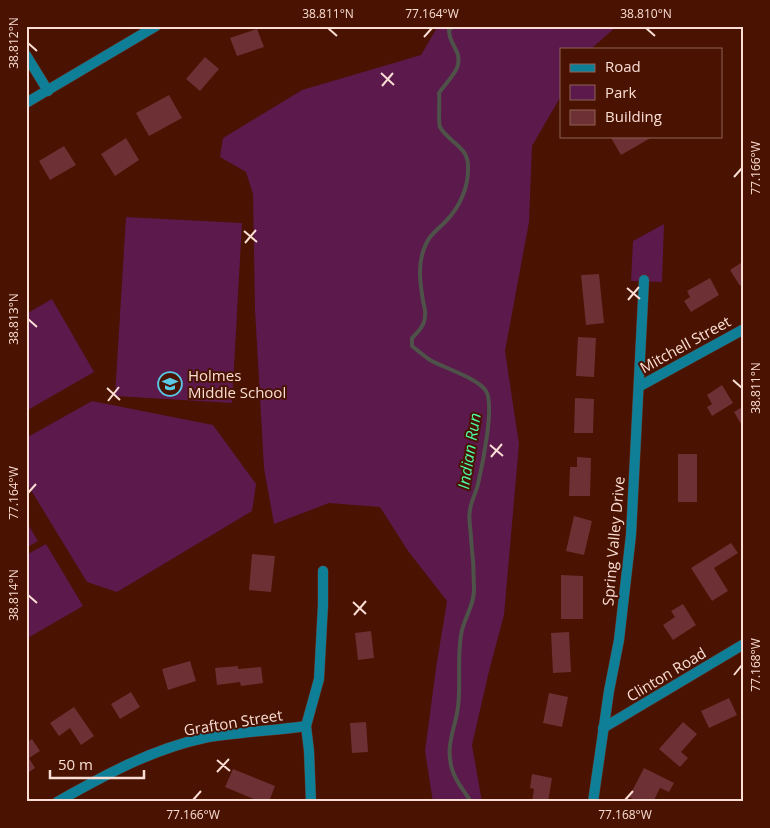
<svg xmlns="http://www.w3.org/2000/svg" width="770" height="828" font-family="'Open Sans',sans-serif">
<rect width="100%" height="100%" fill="#491201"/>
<g fill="#5b194c">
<polygon points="438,26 617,26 591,49 561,49 561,96 532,146 529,222 505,351 519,444 504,615 489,671 472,745 482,802 433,802 425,751 436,668 447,601 408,551 380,507 329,503 274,524 264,468 255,310 253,194 246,172 220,157 223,138 302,90 421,55"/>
<polygon points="126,217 242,223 232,403 115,396"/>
<polygon points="664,224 662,282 631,281 633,241"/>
<polygon points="52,299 94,372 26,411 26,314"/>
<polygon points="92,401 213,425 256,484 252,511 117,592 87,582 26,482 26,438"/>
<polygon points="26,521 38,541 26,548"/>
<polygon points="46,544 83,606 26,639 26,555"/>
</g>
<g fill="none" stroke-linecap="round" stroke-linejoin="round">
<path stroke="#4e5249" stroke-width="4" d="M453,26L449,30C449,38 452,42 455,48C466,67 449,78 439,93C440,100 438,123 440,127C448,142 468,146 468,166C469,186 460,207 446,221C439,229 430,234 426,244C417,262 420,282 423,301C424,305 426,311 425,316C425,325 418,332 412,338V346C418,351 424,356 430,360C444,368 478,378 486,391C495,405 482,467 478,484C476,493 471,501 470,510C468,520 471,529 471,539C473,555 474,572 474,588C475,605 463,619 461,635C457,659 461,683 458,707C455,730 445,745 452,769C455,781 465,792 471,802"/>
</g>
<g fill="#6d3034">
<polygon points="257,29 264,47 237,56 230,38"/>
<polygon points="205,57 219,69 200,91 186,79"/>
<polygon points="169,95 182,118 149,136 136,113"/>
<polygon points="610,136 654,136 621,155"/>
<polygon points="126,138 139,160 115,176 101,154"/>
<polygon points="64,146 76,165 50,180 39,161"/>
<polygon points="744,261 744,283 740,286 730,270"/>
<polygon points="599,274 604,323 586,325 581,275"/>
<polygon points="710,278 719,295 691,312 684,301 690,297 687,291"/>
<polygon points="578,337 596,338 594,377 576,376"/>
<polygon points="722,385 733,403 712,416 707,407 712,404 707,395"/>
<polygon points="575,398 594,399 593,433 574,433"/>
<polygon points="744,406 744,422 741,424 734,412"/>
<rect x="678" y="454" width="19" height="48"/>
<polygon points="577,457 591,458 590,496 569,496 570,467 577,467"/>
<polygon points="574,516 592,521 584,555 566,551"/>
<polygon points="731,543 738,553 714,568 728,591 712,601 691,568"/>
<polygon points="252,554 275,556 271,592 249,590"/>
<polygon points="561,575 583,576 583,619 561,619"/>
<polygon points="683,604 696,625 673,640 663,625 675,617 671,611"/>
<polygon points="371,631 374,658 358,660 355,633"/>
<polygon points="569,632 571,672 553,673 551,633"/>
<polygon points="190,661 196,681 168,690 162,669"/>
<polygon points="238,666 238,669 261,667 263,683 241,686 240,682 217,685 215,668"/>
<polygon points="131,692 140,707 120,719 111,704"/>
<polygon points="549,693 568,697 562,727 543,723"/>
<polygon points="729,698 737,715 709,728 701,711"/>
<polygon points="74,707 94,736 81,745 70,728 59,736 50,723"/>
<polygon points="366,722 368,752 352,753 350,723"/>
<polygon points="683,722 697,734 681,752 688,758 680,767 659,749"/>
<polygon points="32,739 40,751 29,758 35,768 26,774 26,743"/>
<polygon points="644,768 674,783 669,792 660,788 653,802 638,802 629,797"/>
<polygon points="233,769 275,786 269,802 261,802 225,787"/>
<polygon points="532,774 552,778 548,802 532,802 534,789 530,788"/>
</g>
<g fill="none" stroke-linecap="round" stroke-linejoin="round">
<g stroke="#653223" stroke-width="11">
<g id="minor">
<polyline points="26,55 48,91"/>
<polyline points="26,103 156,26"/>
<polyline points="640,386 744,329"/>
<polyline points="603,728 744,644"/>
<path d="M57,802C103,776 152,749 204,738C237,732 272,731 306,726"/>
<polyline points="311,802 309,751 306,726 319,679 323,605 323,571"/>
<polyline points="593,802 609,691 619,640 631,535 644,280"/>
</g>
</g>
<use href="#minor" stroke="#0e7f97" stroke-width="10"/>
</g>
<path fill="none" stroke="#faddd4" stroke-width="2" d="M328,28L337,36M646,28L655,36M424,37L432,28M28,43L37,51M381,73L394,85M382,86L393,73M734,177L742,168M244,231L257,242M245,243L256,230M627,288L640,299M628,300L639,287M28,319L37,327M733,380L742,388M107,388L120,400M108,401L119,387M490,445L503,456M491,457L502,444M28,493L36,484M28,595L37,603M353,602L366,614M354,615L366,601M734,675L742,665M217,760L230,771M217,772L229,759M193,800L201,791M625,800L633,791"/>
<defs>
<g id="school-ring" transform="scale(1.25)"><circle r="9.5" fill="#491201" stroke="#5ac8e5" stroke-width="1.5"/><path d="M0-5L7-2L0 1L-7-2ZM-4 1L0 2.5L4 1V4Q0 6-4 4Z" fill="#5ac8e5"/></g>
</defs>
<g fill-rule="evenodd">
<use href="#school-ring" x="170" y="384"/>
</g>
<g text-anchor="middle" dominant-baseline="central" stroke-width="4" stroke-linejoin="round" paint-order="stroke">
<g font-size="15" fill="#faddd4" stroke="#491201">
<text transform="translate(685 344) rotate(-29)">Mitchell Street</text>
<text transform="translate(613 541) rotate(-85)">Spring Valley Drive</text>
<text transform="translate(666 674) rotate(-31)">Clinton Road</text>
<text transform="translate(233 722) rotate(-9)">Grafton Street</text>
</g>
<g font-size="15" fill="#faddd4" stroke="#491201" text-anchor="start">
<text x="188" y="375">Holmes<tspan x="188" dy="17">Middle School</tspan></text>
</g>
<g font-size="16" font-style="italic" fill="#4bfca9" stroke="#491201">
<text transform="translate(469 451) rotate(-81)">Indian Run</text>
</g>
</g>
<rect width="770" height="828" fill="none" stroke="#491201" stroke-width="55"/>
<rect x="560" y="48" width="162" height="90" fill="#491201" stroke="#906355"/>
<rect x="570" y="64" width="25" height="8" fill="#0e7f97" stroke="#906355"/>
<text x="605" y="72" font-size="15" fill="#faddd4">Road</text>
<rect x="570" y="85" width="25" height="15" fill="#5b194c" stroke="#906355"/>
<text x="605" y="98" font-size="15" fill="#faddd4">Park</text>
<rect x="570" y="110" width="25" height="15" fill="#6d3034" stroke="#906355"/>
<text x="605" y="122" font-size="15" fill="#faddd4">Building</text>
<path d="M50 770v8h94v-8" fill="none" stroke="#faddd4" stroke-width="2.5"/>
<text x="58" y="770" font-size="15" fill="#faddd4" stroke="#491201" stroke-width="4" paint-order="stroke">50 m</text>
<rect x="28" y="28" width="714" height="772" fill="none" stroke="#faddd4" stroke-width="2"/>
<g font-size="12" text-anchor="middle" fill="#faddd4">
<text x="328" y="18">38.811°N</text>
<text x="432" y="18">77.164°W</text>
<text x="646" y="18">38.810°N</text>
<text transform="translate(14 43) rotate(-90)" y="4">38.812°N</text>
<text transform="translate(756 168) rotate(-90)" y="4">77.166°W</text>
<text transform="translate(14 319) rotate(-90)" y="4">38.813°N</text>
<text transform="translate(756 388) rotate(-90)" y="4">38.811°N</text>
<text transform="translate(14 493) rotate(-90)" y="4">77.164°W</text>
<text transform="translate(14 595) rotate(-90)" y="4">38.814°N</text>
<text transform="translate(756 665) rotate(-90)" y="4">77.168°W</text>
<text x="193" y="819">77.166°W</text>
<text x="625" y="819">77.168°W</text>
</g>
</svg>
